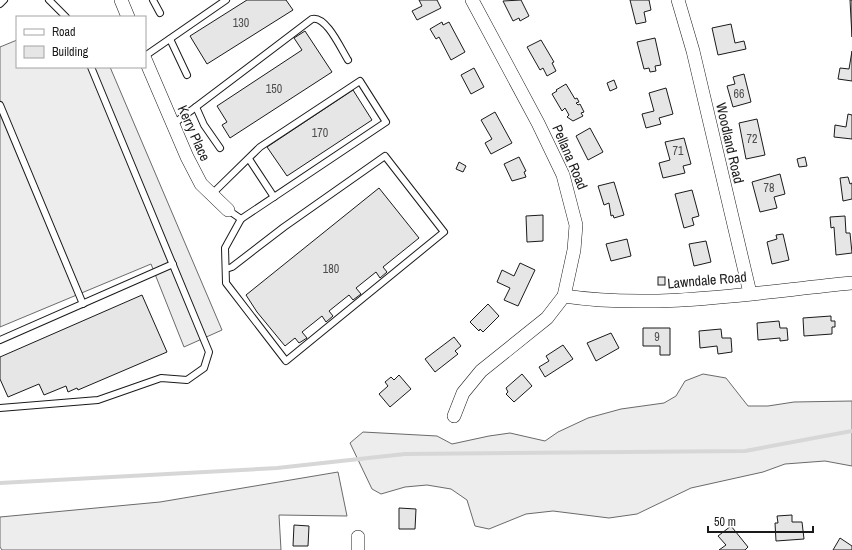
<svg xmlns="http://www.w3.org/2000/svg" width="852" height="550" font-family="'Archivo Narrow',sans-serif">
<rect width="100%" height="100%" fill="#fff"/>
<g fill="#ededed" stroke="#6a6a6a">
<polygon points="17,40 17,67 110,67 222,330 184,347 151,264 0,327 0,47"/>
<polygon points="703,374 726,378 748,406 768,406 794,402 852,401 852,466 825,461 785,464 763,472 691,488 637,514 609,518 553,511 526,514 489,529 475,526 467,500 451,489 427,485 405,487 381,494 372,489 350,443 363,432 437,436 452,444 489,436 510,433 545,441 558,432 588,418 621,409 664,403 676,396 685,381"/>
<polygon points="338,472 347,516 279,515 281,550 2,550 0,547 0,517 160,502"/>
</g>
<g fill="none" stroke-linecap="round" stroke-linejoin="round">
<polyline stroke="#d7d7d7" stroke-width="4" points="0,483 277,468 405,454 745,451 852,431"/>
</g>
<g fill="#e6e6e6" stroke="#1a1a1a">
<polygon points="247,0 286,0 293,10 207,64 190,36"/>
<polygon points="419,0 437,0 441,8 417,20 412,11 422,6"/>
<polygon points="521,0 529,16 520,21 519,18 513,21 503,1"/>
<polygon points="630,0 649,0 651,10 644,12 646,22 636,24"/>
<polygon points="850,0 852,0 852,37"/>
<polygon points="442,22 443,25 449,22 465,52 451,60 439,37 436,39 430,29"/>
<polygon points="731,24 735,43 744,41 746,49 718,55 712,28"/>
<polygon points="305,31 332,72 230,138 222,125 227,122 217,106 302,50 294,38"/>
<polygon points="655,38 661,65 655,66 656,71 650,72 649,68 644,69 637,42"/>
<polygon points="541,40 554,62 552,63 556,71 547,76 543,68 540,70 527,47"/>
<polygon points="852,51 852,81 838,79 840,68 849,69"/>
<polygon points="474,68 484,87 471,94 461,75"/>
<polygon points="744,74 751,102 733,107 727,86 735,84 733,77"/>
<polygon points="614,80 617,88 610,91 607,83"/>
<polygon points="566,84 575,99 577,98 579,102 576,103 578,105 580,104 584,112 581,113 583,116 573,121 567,117 569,115 565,108 562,111 552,94 557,91 556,90"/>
<polygon points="666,88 673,114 659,118 661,124 646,128 642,114 654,111 649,93"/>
<polygon points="353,90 372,120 287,176 267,147"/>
<polygon points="495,112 512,143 491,154 485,143 492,139 481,120"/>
<polygon points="848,114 852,115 852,139 834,137 835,125 846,127"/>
<polygon points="757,119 765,155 746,159 739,123"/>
<polygon points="590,128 603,152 588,160 576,136"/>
<polygon points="684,138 691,164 683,166 685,173 663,178 659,163 670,160 665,142"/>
<polygon points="519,157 526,171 524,172 526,177 512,181 504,164"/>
<polygon points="805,157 807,166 799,167 797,159"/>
<polygon points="459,162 466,166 463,172 456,169"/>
<polygon points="780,174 785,194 774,197 777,208 760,212 752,182"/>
<polygon points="848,177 850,184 852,183 852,199 843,201 840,178"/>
<polygon points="614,182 624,215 614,218 613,215 611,216 609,203 604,205 598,186"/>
<polygon points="379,188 419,238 383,267 387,272 380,278 376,272 356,288 361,294 353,300 349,295 329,311 333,316 326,322 322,316 302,332 307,338 299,343 295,338 285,346 257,312 246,295"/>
<polygon points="692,190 699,216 692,218 694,225 684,228 675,194"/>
<polygon points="543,215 543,241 527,242 526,216"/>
<polygon points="845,216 846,233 850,233 852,253 836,255 834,227 831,228 830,217"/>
<polygon points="783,234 789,260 772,264 767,242 777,239 776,235"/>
<polygon points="627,239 631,256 611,261 606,244"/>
<polygon points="706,241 711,262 694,266 689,244"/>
<polygon points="520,263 535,270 518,306 504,300 510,288 497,282 502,270 514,276"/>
<rect x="658" y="277" width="7" height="8"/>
<polygon points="142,295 167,352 78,390 77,388 68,392 66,386 44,395 39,384 8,397 0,379 0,357"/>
<polygon points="488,304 499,316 483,332 480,329 479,331 470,322"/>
<polygon points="831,316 831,321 835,321 835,327 832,327 832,334 804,336 803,318"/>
<polygon points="779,321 780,328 787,328 788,340 780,341 780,338 758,340 757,323"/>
<polygon points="643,328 670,328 670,355 660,355 660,346 643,346"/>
<polygon points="721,329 722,338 731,338 732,352 718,354 717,346 700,348 699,331"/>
<polygon points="611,333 619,348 596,361 587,343"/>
<polygon points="454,337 461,346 455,351 458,354 435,372 425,359"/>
<polygon points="563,345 573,359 545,377 539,367 549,361 546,356"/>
<polygon points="522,374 532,386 514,402 506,394 508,392 506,388"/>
<polygon points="399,375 411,389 390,407 379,394 388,386 385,382 391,377 394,380"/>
<polygon points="399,508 416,509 415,529 399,529"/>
<polygon points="792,515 792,522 802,522 804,539 776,541 775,523 778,523 777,516"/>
<polygon points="294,525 309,526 308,546 293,546"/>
<polygon points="731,526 748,547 745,550 719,550 726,545 718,536"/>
<polygon points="840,538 852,546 852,550 833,550"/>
</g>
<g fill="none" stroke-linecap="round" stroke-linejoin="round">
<g stroke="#1a1a1a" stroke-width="8">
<g id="lane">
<polyline points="49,0 66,17"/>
<polyline points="153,0 160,13"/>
<polyline points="0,4 4,0"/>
<polyline points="170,39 187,75"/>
<polyline points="145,56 226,0"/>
<polyline points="0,105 83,304"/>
<polyline points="196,107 204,125 220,148"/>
<path d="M172,125L312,19C326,15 341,49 348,60"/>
<polyline points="249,159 274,197"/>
<polyline points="212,194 260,147 360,81 386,122 241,219"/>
<polyline points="226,269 232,267 284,227 385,156 444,232 286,361 226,283 225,248 241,219 228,210"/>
<polyline points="0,340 173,264"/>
<polyline points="0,408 98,400 161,378 187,380 204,368 209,352 91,67"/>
</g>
</g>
<g stroke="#1a1a1a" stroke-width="14">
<g id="street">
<polyline points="121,0 128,17"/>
<polyline points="678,0 693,51 750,293"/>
<polyline points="145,59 187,157 201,184 228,210"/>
<path d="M564,296C658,310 758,292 852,283"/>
<polyline points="454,416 463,393 481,371 547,318 564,296 574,250 576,225 563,175 538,123 472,0"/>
<polyline points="358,550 358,537"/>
</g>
</g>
<use href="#lane" stroke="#fff" stroke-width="6"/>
<use href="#street" stroke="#fff" stroke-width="13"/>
</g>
<g text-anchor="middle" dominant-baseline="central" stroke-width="3" stroke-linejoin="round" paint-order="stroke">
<g font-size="12" fill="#4d4d4d">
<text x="241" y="23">130</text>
<text x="274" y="89">150</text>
<text x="739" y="94">66</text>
<text x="320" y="133">170</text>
<text x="752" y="139">72</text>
<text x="678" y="151">71</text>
<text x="769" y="188">78</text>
<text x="331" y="269">180</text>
<text x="657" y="337">9</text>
</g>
<g font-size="14" fill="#1a1a1a" stroke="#fff">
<text transform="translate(194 133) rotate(66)">Kerry Place</text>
<text transform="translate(730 143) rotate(77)">Woodland Road</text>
<text transform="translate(570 157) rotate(67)">Pellana Road</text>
<text transform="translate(707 280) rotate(-5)">Lawndale Road</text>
</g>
</g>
<rect x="16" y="16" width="130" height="52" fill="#ffffff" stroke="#a3a3a3"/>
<rect x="24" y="29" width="20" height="6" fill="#ffffff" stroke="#a3a3a3"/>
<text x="52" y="36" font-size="12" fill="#1a1a1a">Road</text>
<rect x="24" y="46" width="20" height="12" fill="#e6e6e6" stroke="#a3a3a3"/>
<text x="52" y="56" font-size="12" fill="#1a1a1a">Building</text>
<path d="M708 526v6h105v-6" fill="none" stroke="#1a1a1a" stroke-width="2"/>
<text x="714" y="526" font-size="12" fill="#1a1a1a" stroke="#ffffff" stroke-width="3" paint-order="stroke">50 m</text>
</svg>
